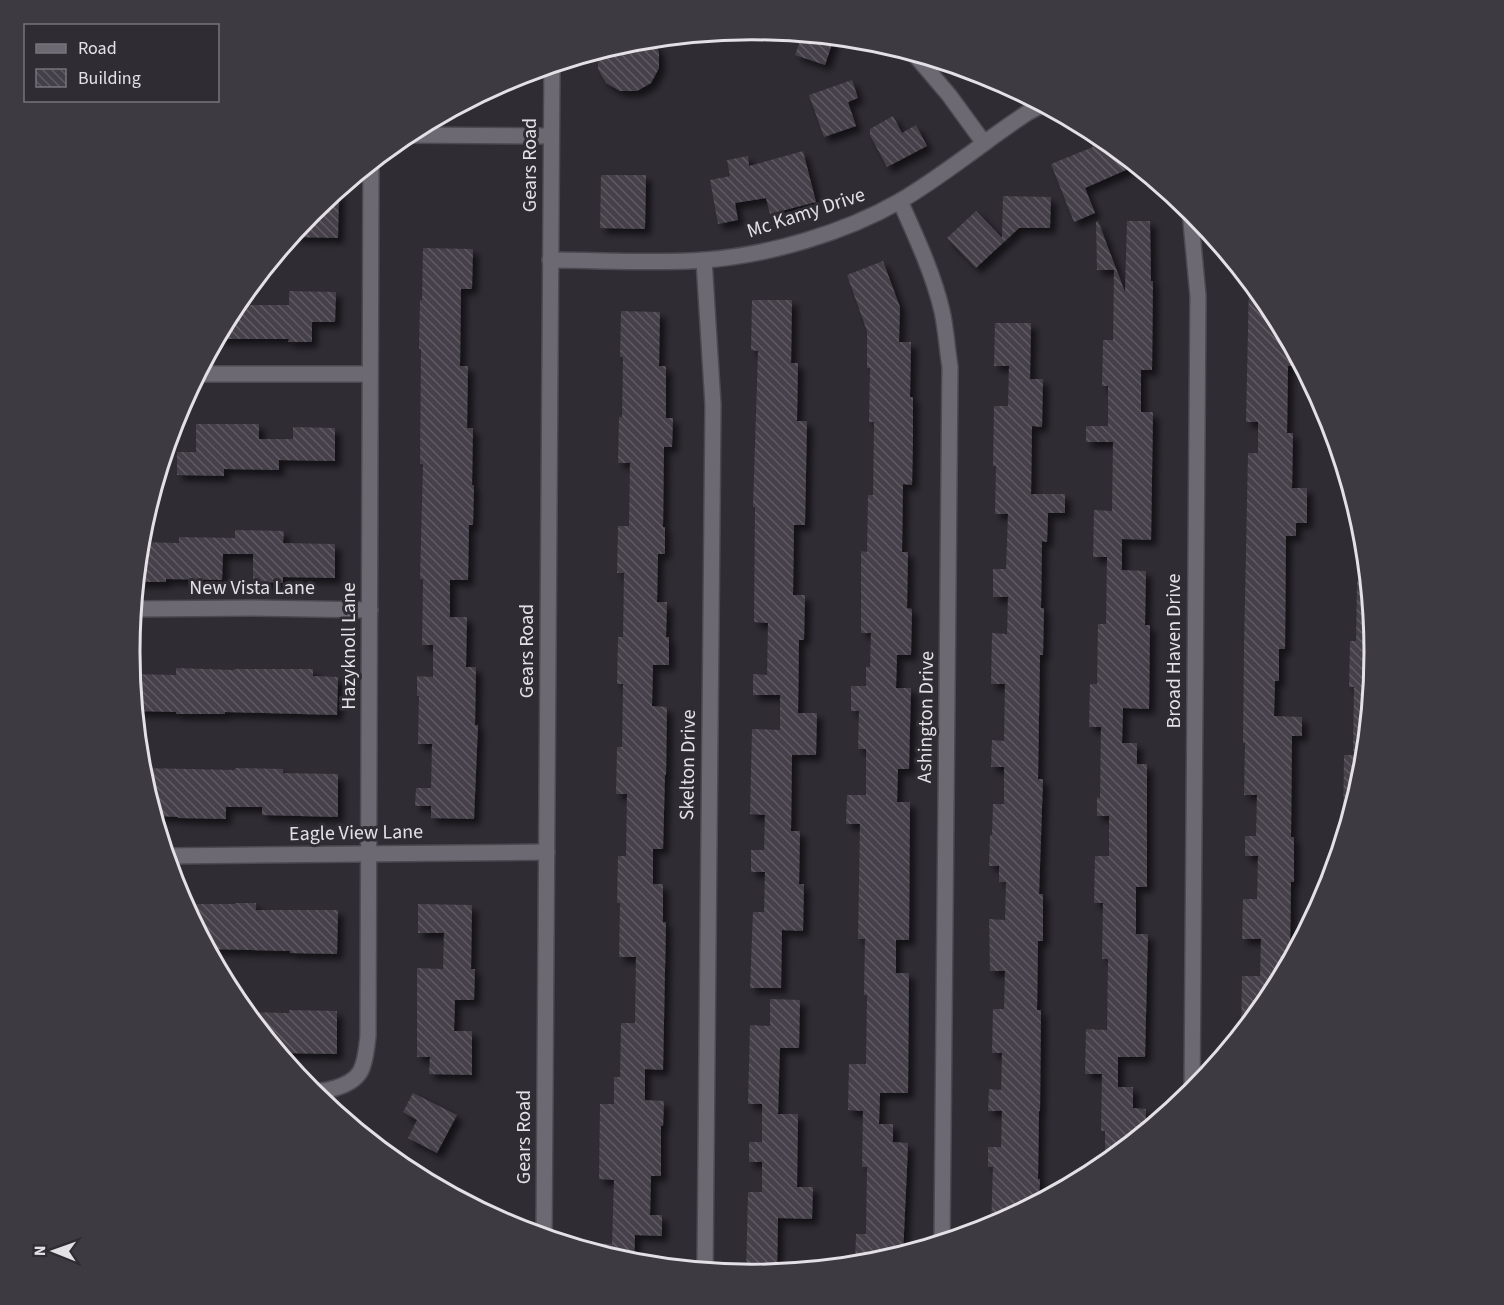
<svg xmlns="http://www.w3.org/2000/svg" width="1504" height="1305" font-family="'Source Sans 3',sans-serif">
<defs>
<pattern id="building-back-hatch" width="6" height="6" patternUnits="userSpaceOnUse" patternTransform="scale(1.5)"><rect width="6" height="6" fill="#444049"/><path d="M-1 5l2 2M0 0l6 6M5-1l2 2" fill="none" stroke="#5f5b63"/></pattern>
<filter id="shadow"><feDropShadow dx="5.5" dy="5.5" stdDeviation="3" flood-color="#0009"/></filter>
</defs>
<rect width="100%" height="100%" fill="#2f2c34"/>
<g fill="url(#building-back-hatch)" filter="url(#shadow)">
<polygon points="802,35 834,38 825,65 795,55"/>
<polygon points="652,40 659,52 659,68 651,83 637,91 620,91 606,83 598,69 598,52 631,42"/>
<polygon points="852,80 858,98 848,102 856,126 824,137 809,95"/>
<polygon points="893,116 902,133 916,125 927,146 887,167 870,135 870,129"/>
<polygon points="1084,127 1098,135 1135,166 1085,188 1095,213 1074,222 1051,164 1093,147"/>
<polygon points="803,151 816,202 770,214 766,198 735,203 738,220 718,224 710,180 730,176 727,160 748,156 749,166"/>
<polygon points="601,175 646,175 645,229 600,228"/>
<polygon points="339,190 338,238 292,237 312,212"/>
<polygon points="1003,196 1051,197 1050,228 1019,228 976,268 947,238 976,211 1002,238"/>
<polygon points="1098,221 1125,292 1127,221 1150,221 1151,281 1153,281 1152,370 1141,370 1141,412 1153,412 1151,540 1122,539 1122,570 1146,571 1145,625 1150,625 1149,709 1123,708 1122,743 1137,743 1137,764 1147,764 1147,887 1136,887 1136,934 1148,934 1145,1057 1118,1057 1118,1087 1133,1087 1133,1108 1146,1109 1146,1131 1105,1164 1105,1131 1101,1131 1102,1074 1085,1074 1086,1029 1107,1030 1108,959 1102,959 1103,903 1094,903 1095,856 1109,856 1109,816 1097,816 1097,797 1100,798 1101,727 1089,727 1090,684 1097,684 1098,624 1106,624 1107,557 1093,557 1094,510 1112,511 1113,442 1086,442 1086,426 1108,426 1108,386 1102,386 1103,340 1113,340 1114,270 1097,270 1096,222"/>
<polygon points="423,248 473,249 472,289 461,289 460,366 468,366 467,428 473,428 472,485 474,485 473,525 469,525 468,580 450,580 450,617 467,617 466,667 476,667 475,725 478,725 474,819 431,818 431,806 415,806 416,788 431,788 432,744 418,744 419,696 417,696 417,676 433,677 433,645 422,645 423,579 420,579 423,464 420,464 421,349 419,349 420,300 422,300"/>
<polygon points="883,261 900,307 899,342 911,342 910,397 913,397 913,439 912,485 903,484 902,552 908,552 907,608 912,609 911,655 897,655 896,688 911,688 909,769 898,769 897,802 910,802 909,940 896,940 896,973 909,973 908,1093 880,1093 879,1124 893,1124 893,1142 908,1143 907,1168 903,1254 873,1263 855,1265 856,1234 866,1234 867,1167 862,1167 863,1111 848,1110 849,1064 866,1064 867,995 864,995 865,939 858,939 860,824 846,824 847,795 866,795 866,749 858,749 859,711 851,711 851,686 866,686 866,667 870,667 871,633 861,633 861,551 867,552 868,495 873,495 874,422 869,422 870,368 867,368 867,331 847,275"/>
<polygon points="1249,282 1270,307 1292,349 1292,366 1288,366 1287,433 1293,433 1292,488 1307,488 1307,523 1296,523 1296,536 1286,536 1285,649 1279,649 1279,681 1275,681 1274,716 1302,717 1302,736 1292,736 1291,837 1294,837 1294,882 1291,882 1290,950 1295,950 1269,999 1241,1033 1242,976 1260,976 1261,939 1242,939 1243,899 1257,899 1258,856 1245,856 1245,836 1256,836 1257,795 1244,795 1245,743 1243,743 1244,648 1248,453 1258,453 1258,422 1246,422"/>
<polygon points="289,291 336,292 335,322 312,322 312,342 288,342 289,339 217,339 236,305 289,305"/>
<polygon points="752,300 792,300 791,363 798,363 797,421 807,421 805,525 794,525 793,595 805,595 804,640 799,640 798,713 817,713 816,755 792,755 791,831 800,831 799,884 804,884 803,931 782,930 781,988 750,988 753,912 764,912 765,872 751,872 751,850 764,850 765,815 750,814 752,729 780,730 780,695 753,695 753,674 767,675 768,623 754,622 755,507 753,507 758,351 751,350"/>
<polygon points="621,311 660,312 659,366 666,366 666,418 673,418 672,447 664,447 663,527 665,527 665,554 658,554 657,602 667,602 666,637 669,637 669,665 653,665 652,706 667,707 666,775 665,775 663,849 653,849 653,884 663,884 663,922 666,922 663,1070 645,1069 645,1100 664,1101 663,1126 661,1126 661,1176 651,1176 650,1215 662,1215 662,1236 635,1235 634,1263 580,1248 581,1243 612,1244 614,1180 599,1179 600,1104 614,1104 614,1077 620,1077 621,1023 635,1023 636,957 619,957 620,903 617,903 618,856 626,856 627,794 616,794 617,747 622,747 623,684 617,684 618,637 623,637 624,573 617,573 618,526 629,526 630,463 618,463 619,417 622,417 623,357 620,357"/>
<polygon points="995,323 1031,323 1030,379 1043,379 1042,427 1032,426 1031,494 1065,494 1065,513 1048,513 1047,542 1042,541 1041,608 1044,608 1043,655 1040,655 1038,779 1043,779 1039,894 1043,894 1043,941 1038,941 1037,1010 1041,1010 1040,1111 1039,1111 1038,1179 1040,1179 1039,1201 991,1227 993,1167 988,1167 988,1147 1001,1147 1002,1111 988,1111 989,1089 1001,1090 1002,1053 992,1053 993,1009 1004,1009 1005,971 990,971 989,919 1005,920 1006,882 999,882 999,866 989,866 990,835 992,835 993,804 1004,804 1004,767 991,767 992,740 1004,741 1005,684 991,684 992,633 1007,634 1008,597 993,597 993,569 1006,569 1008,514 995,514 996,466 993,466 994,406 1008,406 1009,366 994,366"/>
<polygon points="196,424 259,424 259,439 293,439 293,427 335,428 335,461 279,460 279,470 224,469 224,476 177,475 177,452 196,452"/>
<polygon points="235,530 284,531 283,543 335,544 335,578 283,577 283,583 253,582 253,554 223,554 222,580 166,579 166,582 136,582 140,542 179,543 179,537 235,538"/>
<polygon points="1357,581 1367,581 1374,653 1365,752 1353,751 1354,687 1349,687 1350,641 1356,641"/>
<polygon points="176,668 234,670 234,669 313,669 313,676 338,677 337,715 225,712 225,714 176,714 176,712 135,711 132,674 176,675"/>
<polygon points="1344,755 1364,755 1362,774 1347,824 1343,823"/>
<polygon points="141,768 235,770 235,768 283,769 283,773 338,774 338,817 262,815 262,807 226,807 226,819 178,818 178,817 154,816"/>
<polygon points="235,903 256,903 256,910 338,910 337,954 290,953 290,951 208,949 184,904 235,904"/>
<polygon points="418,904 472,905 471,969 475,969 474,1000 455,1000 454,1031 472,1031 472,1075 429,1074 430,1057 417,1057 417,968 443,969 444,933 418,933"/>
<polygon points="770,999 800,1000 799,1048 780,1048 778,1114 798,1114 797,1187 813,1187 812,1219 778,1218 777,1273 752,1275 746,1274 748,1192 762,1192 762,1162 749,1162 749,1142 762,1142 762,1104 748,1104 750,1025 770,1026"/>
<polygon points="289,1010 337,1011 337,1054 279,1053 246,1012 289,1013"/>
<polygon points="413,1093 457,1115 437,1153 408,1138 417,1120 403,1112"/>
</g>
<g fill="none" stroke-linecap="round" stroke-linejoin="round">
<g stroke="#4c4a51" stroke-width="18">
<g id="minor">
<polyline points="915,55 949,95 984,143"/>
<polyline points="406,135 551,136"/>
<path d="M900,201C916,237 933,273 942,311C946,329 947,348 950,367L942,1242"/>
<polyline points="1190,211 1198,296 1192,1093"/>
<path d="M550,260C602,260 654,264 705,260C769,255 844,233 900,201C926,186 950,168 975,150C992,137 1009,125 1027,113L1042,105"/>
<polyline points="704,260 713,405 705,1270"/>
<polyline points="199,374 370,374"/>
<polyline points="134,609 254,608 370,610"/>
<polyline points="166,856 547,852"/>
<path d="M311,1092C330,1091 358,1085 363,1065C366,1056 367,1045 368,1036L371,164"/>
</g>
</g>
<g stroke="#4c4a51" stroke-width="18">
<polyline id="secondary" points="544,1237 552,66"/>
</g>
<use href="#minor" stroke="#6c6972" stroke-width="15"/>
<use href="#secondary" stroke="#6c6972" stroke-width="15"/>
</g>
<g text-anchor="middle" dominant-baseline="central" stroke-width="6" stroke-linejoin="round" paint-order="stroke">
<g font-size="20" fill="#e3e1e6" stroke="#2f2c34">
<text transform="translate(530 165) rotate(-90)">Gears Road</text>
<text transform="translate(806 213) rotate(-18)">Mc Kamy Drive</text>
<text x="252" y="588">New Vista Lane</text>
<text transform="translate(349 646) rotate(-90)">Hazyknoll Lane</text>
<text transform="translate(527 651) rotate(-90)">Gears Road</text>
<text transform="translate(1174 651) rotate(-90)">Broad Haven Drive</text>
<text transform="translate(926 717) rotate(-89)">Ashington Drive</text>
<text transform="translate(688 765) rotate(-89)">Skelton Drive</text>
<text transform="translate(356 833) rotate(-1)">Eagle View Lane</text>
<text transform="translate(524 1137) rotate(-90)">Gears Road</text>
</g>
</g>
<path d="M0 0H1504V1305H0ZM140 652a612 612 0 1 1 1224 0a612 612 0 1 1-1224 0Z" fill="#3d3a42" fill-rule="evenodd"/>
<path fill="none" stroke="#e3e1e6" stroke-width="3" d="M140 652a612 612 0 1 1 1224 0a612 612 0 1 1-1224 0Z"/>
<rect x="24" y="24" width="195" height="78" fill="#2f2c34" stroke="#77747b" stroke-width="1.5"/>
<rect x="36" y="44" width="30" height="9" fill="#6c6972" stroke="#77747b" stroke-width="1.5"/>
<text x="78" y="54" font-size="18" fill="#e3e1e6">Road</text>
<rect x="36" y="69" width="30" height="18" fill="url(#building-back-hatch)" stroke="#77747b" stroke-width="1.5"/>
<text x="78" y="84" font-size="18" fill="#e3e1e6">Building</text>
<g transform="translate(54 1251) rotate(271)" stroke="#2f2c34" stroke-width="4.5" paint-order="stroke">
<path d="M0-4.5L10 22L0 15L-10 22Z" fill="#e3e1e6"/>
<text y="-9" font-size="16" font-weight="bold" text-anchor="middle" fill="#e3e1e6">N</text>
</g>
</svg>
